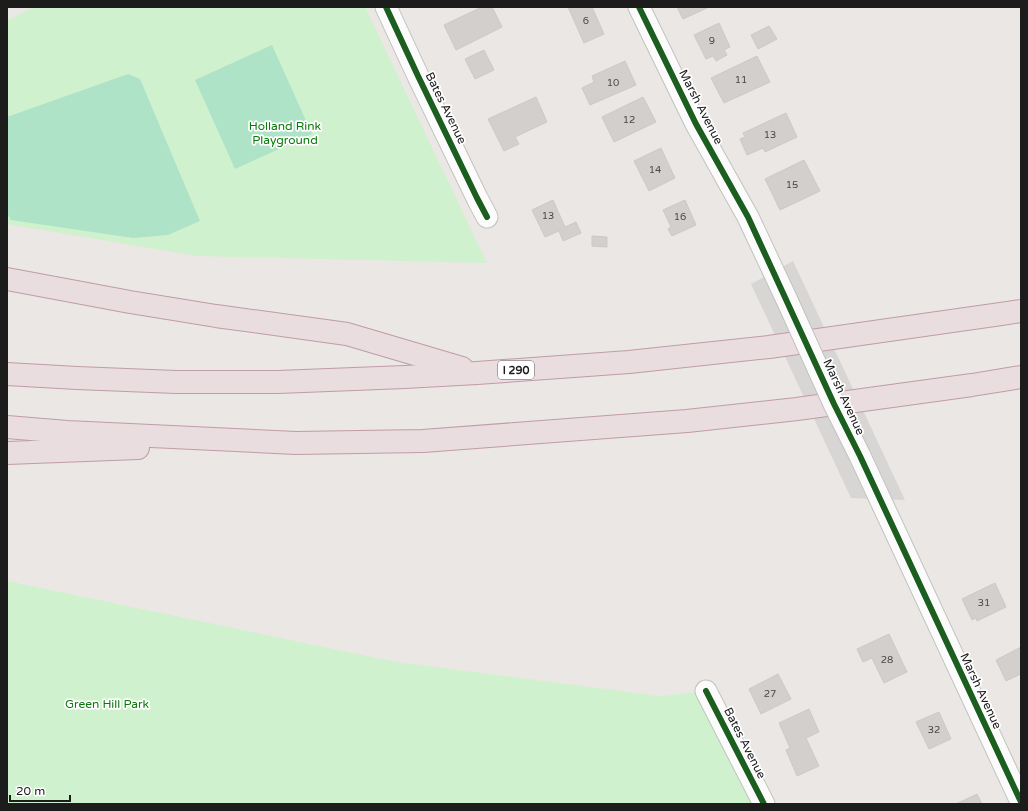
<svg xmlns="http://www.w3.org/2000/svg" width="1028" height="811" font-family="'Varela Round',sans-serif">
<rect width="100%" height="100%" fill="#eae7e4"/>
<g fill="#d0f1cd">
<polygon points="33,7 365,7 487,263 198,256 7,224 7,21"/>
<polygon points="7,581 396,662 660,696 706,691 764,804 7,804"/>
</g>
<g fill="#aee3c8">
<polygon points="272,45 312,134 235,169 195,80"/>
<polygon points="128,74 140,79 200,221 168,235 133,238 11,220 7,213 7,117"/>
</g>
<polygon fill="#d7d6d5" points="793,261 905,500 851,498 751,284"/>
<g fill="#d2cfcd" stroke="#cdc9c5">
<polygon points="482,7 492,7 502,27 456,50 444,25"/>
<polygon points="568,7 592,7 604,34 584,43"/>
<polygon points="677,7 709,7 683,19"/>
<polygon points="719,23 730,47 724,50 727,55 716,61 713,56 706,59 694,35"/>
<polygon points="769,26 777,39 758,49 751,35"/>
<polygon points="484,50 494,70 475,79 465,59"/>
<polygon points="757,56 770,82 724,103 711,78"/>
<polygon points="625,61 636,85 590,105 582,88 594,82 592,76"/>
<polygon points="536,97 547,122 515,137 519,144 504,151 488,119"/>
<polygon points="643,97 656,122 614,142 602,117"/>
<polygon points="786,113 797,137 765,152 763,148 747,155 740,139 745,137 743,133"/>
<polygon points="661,148 675,178 649,191 634,161"/>
<polygon points="804,160 820,191 780,210 765,179"/>
<polygon points="553,200 565,227 576,222 581,233 563,241 559,231 545,237 532,210"/>
<polygon points="685,200 696,225 672,236 668,229 671,227 663,210"/>
<polygon points="592,236 607,237 607,247 592,246"/>
<polygon points="995,583 1006,607 977,621 976,618 972,620 962,599"/>
<polygon points="889,634 907,672 884,683 872,658 863,662 857,649"/>
<polygon points="1021,647 1021,674 1006,681 996,660"/>
<polygon points="778,674 791,699 761,714 749,689"/>
<polygon points="809,709 819,732 806,738 819,766 797,776 786,750 790,748 779,723"/>
<polygon points="939,712 951,739 929,749 916,722"/>
<polygon points="977,794 982,804 956,804"/>
</g>
<g fill="none" stroke-linecap="round" stroke-linejoin="round">
<g stroke="#c3c2c0" stroke-width="23">
<g id="minor">
<polyline points="386,7 418,76 477,198 487,217"/>
<polyline points="639,7 696,124 748,217 786,298"/>
<polyline points="860,456 1021,802"/>
<polyline points="706,691 764,804"/>
</g>
</g>
<g stroke="#c09ba9" stroke-width="24">
<g id="highway">
<polyline points="7,279 130,302 216,316 347,334 462,368"/>
<polyline points="7,374 77,378 176,382 278,382 405,377 477,373 629,362 769,347 1001,314 1021,311"/>
<polyline points="7,427 67,432 296,443 423,441 687,421 797,409 972,385 1021,377"/>
<polyline points="7,453 138,448"/>
</g>
</g>
<use href="#minor" stroke="#fcfbfb" stroke-width="21"/>
<use href="#highway" stroke="#e9dde0" stroke-width="22"/>
<g stroke="#c3c2c0" stroke-width="23" stroke-linecap="butt">
<polyline id="minor-bridge" points="786,298 834,404 860,456"/>
</g>
<use href="#minor-bridge" stroke="#fcfbfb" stroke-width="21"/>
<g stroke="#fff" stroke-width="8">
<g id="cycleway">
<polyline points="386,7 418,76 477,198 487,217"/>
<polyline points="639,7 696,124 748,217 834,404 860,456 1021,802"/>
<polyline points="706,691 764,804"/>
</g>
</g>
<use href="#cycleway" stroke="#1b5e20" stroke-width="6"/>
</g>
<g text-anchor="middle" dominant-baseline="central" stroke-width="3.5" stroke-linejoin="round" paint-order="stroke">
<g font-size="10" fill="#4a4948">
<text x="586" y="21">6</text>
<text x="712" y="41">9</text>
<text x="741" y="80">11</text>
<text x="613" y="83">10</text>
<text x="629" y="120">12</text>
<text x="770" y="135">13</text>
<text x="655" y="170">14</text>
<text x="792" y="185">15</text>
<text x="548" y="216">13</text>
<text x="680" y="217">16</text>
<text x="984" y="603">31</text>
<text x="887" y="660">28</text>
<text x="770" y="694">27</text>
<text x="934" y="730">32</text>
</g>
<rect fill="#fff" stroke="#606060" stroke-width="1" x="498" y="361" width="36" height="18" rx="3"/>
<g font-size="11" font-weight="bold" fill="#1c1c1c">
<text x="516" y="370">I 290</text>
</g>
<g font-size="12" fill="#1c1c1c" stroke="#fff">
<text transform="translate(701 107) rotate(63)">Marsh Avenue</text>
<text transform="translate(446 108) rotate(64)">Bates Avenue</text>
<text transform="translate(844 397) rotate(65)">Marsh Avenue</text>
<text transform="translate(981 691) rotate(65)">Marsh Avenue</text>
<text transform="translate(745 743) rotate(63)">Bates Avenue</text>
</g>
<g font-size="12" fill="#097a09" stroke="#fff">
<text x="285" y="126">Holland Rink<tspan x="285" dy="14">Playground</tspan></text>
<text x="107" y="704">Green Hill Park</text>
</g>
</g>
<rect width="1028" height="811" fill="none" stroke="#1c1c1c" stroke-width="16"/>
<path d="M10 795v6h60v-6" fill="none" stroke="#1c1c1c" stroke-width="2"/>
<text x="16" y="795" font-size="12" fill="#1c1c1c" stroke="#ffffff" stroke-width="3" paint-order="stroke">20 m</text>
</svg>
